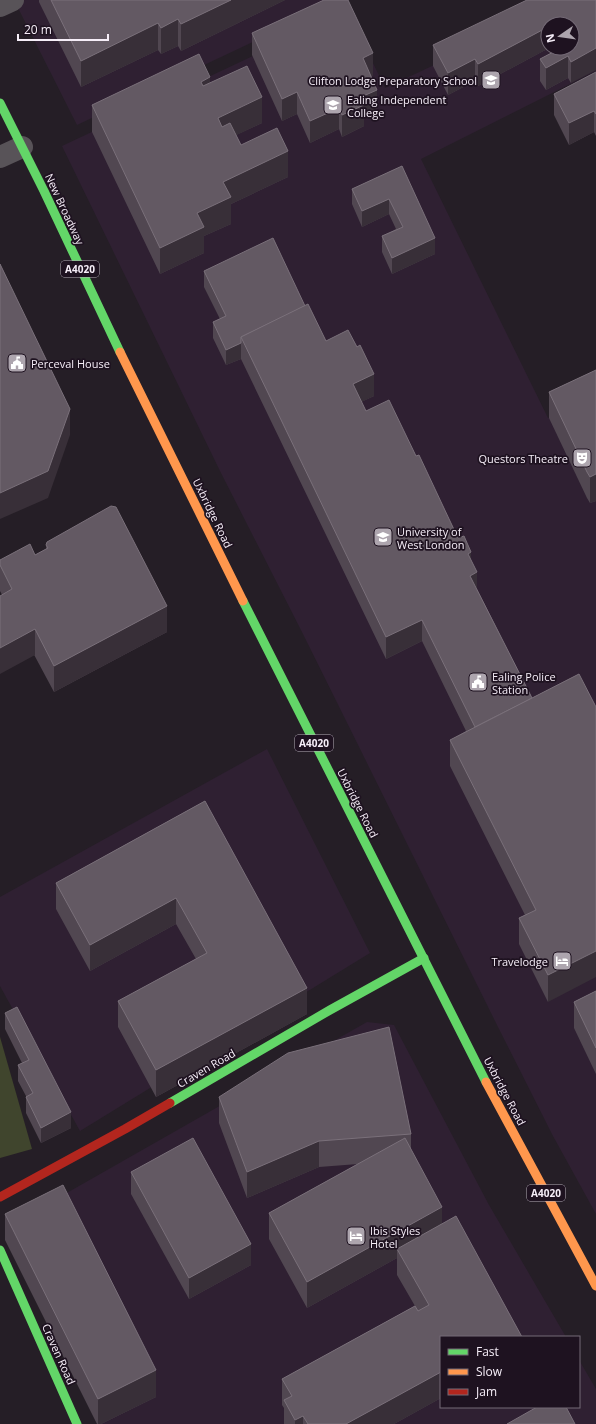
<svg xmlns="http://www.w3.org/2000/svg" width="596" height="1424" font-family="'Open Sans',sans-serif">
<rect width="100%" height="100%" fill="#251e26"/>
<g fill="#2f2032" fill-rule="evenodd">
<polygon points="14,0 329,0 331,5 77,125"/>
<path d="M573,0H596V71L421,159L548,418L596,396V1214L553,1136L498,1027L303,634L220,471L62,146L348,11L385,88ZM548,24H572V48H548Z"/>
<polygon points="267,749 370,953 80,1131 0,986 0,897"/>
<polygon points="367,1022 394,1025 489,1205 566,1337 441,1337 441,1407 579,1407 579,1360 596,1389 596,1424 101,1424 7,1227"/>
</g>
<polygon fill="#40452d" points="0,1037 32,1149 0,1158"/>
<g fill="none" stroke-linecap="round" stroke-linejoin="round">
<g stroke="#585358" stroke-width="22">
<polyline points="0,6 13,0"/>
<polyline points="0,157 22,147"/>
</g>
<g stroke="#63d668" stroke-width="9">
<polyline points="0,103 44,191 120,352"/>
<polyline points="243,601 486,1082"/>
<polyline points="170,1103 330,1010 424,958"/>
<polyline points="0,1250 77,1424"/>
</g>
<g stroke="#ff974d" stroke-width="9">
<polyline points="120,352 243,601"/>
<polyline points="486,1082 596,1286"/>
</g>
<polyline stroke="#b3261e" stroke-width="9" points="0,1197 125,1129 170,1103"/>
</g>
<g fill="#514751">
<polygon points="39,0 285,0 181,51 178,46 161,54 158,50 81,87 39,2"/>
<polygon points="596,0 571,83 568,78 546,90 540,81 540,59 553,52 551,48 572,48 572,24 548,24 548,48 549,48 478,86 475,81 448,95 433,66 433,45"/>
<polygon points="252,33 373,75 371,76 377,111 364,118 364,126 342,137 339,129 310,143 297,114 282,121 252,55"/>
<polygon points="596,72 596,136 594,132 569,145 554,115 554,94"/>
<polygon points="210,83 262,123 236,135 241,145 288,177 231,204 231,224 204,236 204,253 160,274 92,132 92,105"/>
<polygon points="402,166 435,254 392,274 382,252 382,236 396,229 389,214 362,227 352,204 352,189"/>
<polygon points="204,271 305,306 326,341 374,396 361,402 366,411 416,456 458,538 471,560 477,589 532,698 579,674 548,1002 519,944 519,918 525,915 450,766 450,740 466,731 422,641 386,659 241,359 226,365 213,338 213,322 220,319 204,287"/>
<polygon points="596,370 596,501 590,503 587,498 549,418 549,392"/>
<polygon points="46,545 167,632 54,692 0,591 0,560 35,555 46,549"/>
<polygon points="205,801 307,1014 156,1097 118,1027 118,1001 196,959 176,924 90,971 56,909 56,883"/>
<polygon points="596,991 596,1074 574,1028 574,1002"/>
<polygon points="5,1013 71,1128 41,1143 26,1113 26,1096 18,1081 18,1065 22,1063 5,1029"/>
<polygon points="219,1097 411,1134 411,1150 441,1337 441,1398 394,1424 284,1424 284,1408 282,1405 282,1379 415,1306 397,1275 397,1258 307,1308 269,1239 269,1213 358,1164 319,1167 247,1198 219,1123"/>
<polygon points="131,1172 251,1265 189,1299 131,1194"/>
<polygon points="5,1214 156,1397 101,1424 97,1424 5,1240"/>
</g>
<g fill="#382f38">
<polygon points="231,0 285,0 181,51 181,24"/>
<polygon points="178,19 178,46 161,54 161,28"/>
<polygon points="158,23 158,50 81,87 81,61"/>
<polygon points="548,27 548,48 549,48 478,86 478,64"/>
<polygon points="596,48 596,70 571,83 571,62"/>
<polygon points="373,53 373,75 363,80 363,58"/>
<polygon points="568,56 568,78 546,90 546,68"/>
<polygon points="475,59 475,81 448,95 448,73"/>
<polygon points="210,77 210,103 201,82"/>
<polygon points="377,90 377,111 364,118 364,126 342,137 342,115 361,97"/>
<polygon points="297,92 297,114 282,121 282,99"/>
<polygon points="262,97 262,123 218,144 218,118"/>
<polygon points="339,108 339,129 310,143 310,121"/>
<polygon points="594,111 594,132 569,145 569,123"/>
<polygon points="288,151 288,177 231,204 231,224 204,236 204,253 160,274 160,248 197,213 223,182"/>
<polygon points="389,199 389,214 362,227 362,211"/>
<polygon points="435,238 435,254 392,274 392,258"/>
<polygon points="241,343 241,359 226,365 226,350"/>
<polygon points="374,374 374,396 353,406 353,384"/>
<polygon points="70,409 70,435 48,498 0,519 0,493"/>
<polygon points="596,474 596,501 590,503 590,477"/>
<polygon points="471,552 471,574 468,554"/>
<polygon points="477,572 477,594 470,576"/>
<polygon points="167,606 167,632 54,692 54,666"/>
<polygon points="422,620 422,641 386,659 386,637"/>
<polygon points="35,629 35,655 0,674 0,648"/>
<polygon points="176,898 176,924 90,971 90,945"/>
<polygon points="596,951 596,977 548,1002 548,975"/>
<polygon points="307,988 307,1014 156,1097 156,1070"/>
<polygon points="71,1112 71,1128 41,1143 41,1128"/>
<polygon points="319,1141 319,1167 247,1198 247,1172"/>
<polygon points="442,1207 442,1233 397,1249 397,1258 307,1308 307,1282"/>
<polygon points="251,1244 251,1265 189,1299 189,1278"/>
<polygon points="156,1370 156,1397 101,1424 98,1424 98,1399"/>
<polygon points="441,1372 441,1398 394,1424 346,1424"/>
<polygon points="303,1416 303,1424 295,1424 295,1420"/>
</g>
<g fill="#635963" stroke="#7a707a">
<polygon points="51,0 231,0 181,24 178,19 161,28 158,23 81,61"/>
<polygon points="324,0 348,0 373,53 363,58 377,90 361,97 364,105 342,115 339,108 310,121 297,92 282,99 252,33"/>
<polygon points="527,0 596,0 596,48 571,62 568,56 546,68 540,59 561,48 572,48 572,24 548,24 548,27 478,64 475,59 448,73 433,45"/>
<polygon points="199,54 210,77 201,82 203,86 247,66 262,97 218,118 222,127 230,123 241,145 277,128 288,151 223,182 231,197 197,213 204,227 160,248 92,105"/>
<polygon points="596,72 596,114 594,111 569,123 554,94"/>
<polygon points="402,166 435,238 392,258 382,236 403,227 389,199 362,211 352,189"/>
<polygon points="273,238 305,306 241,337 241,343 226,350 213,322 226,316 204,271"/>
<polygon points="0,264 70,409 48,471 0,493"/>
<polygon points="308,304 326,341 348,330 357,347 360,345 374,374 353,384 366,411 389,400 416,456 419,455 458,538 464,536 471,552 468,554 477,572 470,576 532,698 475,727 422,620 386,637 241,337"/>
<polygon points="596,370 596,474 590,477 587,472 549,392"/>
<polygon points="111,506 116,507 167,606 54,666 35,629 0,648 0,596 12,589 0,565 0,560 30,544 35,555 48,548 46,545 47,542"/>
<polygon points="579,674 596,707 596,951 548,975 519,918 536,910 450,740"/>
<polygon points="205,801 307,988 156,1070 118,1001 207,953 176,898 90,945 56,883"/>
<polygon points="596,991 596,1048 574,1002"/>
<polygon points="17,1007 71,1112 41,1128 26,1097 33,1093 18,1065 29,1060 5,1013"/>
<polygon points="389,1027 411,1134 319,1141 247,1172 219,1097 288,1053"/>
<polygon points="193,1138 251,1244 189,1278 131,1172"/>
<polygon points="405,1138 442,1207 307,1282 269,1213"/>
<polygon points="63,1185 156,1370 98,1399 5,1214"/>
<polygon points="456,1216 522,1337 441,1337 441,1372 346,1424 308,1424 303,1416 295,1420 284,1400 292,1396 282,1379 415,1306 418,1311 429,1305 397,1249"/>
<polygon points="537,1407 566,1407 575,1424 507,1424"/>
</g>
<defs>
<g id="school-square" transform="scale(1)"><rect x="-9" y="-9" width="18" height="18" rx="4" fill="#ada5ae" stroke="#1e1220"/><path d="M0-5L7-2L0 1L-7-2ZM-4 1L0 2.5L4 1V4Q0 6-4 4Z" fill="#fff"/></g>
<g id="civic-square" transform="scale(1)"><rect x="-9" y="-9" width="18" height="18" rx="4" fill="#ada5ae" stroke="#1e1220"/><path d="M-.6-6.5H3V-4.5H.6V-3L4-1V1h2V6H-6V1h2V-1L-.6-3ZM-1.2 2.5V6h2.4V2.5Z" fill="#fff"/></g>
<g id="theatre-square" transform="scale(1)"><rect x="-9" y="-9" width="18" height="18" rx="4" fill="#ada5ae" stroke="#1e1220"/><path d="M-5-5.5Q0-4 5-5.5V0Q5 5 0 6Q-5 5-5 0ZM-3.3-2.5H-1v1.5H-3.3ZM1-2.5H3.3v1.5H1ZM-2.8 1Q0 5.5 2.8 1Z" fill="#fff"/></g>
<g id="university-square" transform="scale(1)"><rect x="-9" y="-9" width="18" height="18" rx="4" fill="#ada5ae" stroke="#1e1220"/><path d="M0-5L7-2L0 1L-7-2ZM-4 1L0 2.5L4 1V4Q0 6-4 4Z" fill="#fff"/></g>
<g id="hotel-square" transform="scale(1)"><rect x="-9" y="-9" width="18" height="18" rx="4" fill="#ada5ae" stroke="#1e1220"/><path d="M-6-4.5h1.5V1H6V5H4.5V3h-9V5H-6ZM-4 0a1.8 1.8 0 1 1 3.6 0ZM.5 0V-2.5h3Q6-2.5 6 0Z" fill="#fff"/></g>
</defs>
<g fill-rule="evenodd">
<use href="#school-square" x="491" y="80"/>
<use href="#school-square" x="333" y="105"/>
<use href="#civic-square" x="17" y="363"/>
<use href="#theatre-square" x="582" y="458"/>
<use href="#university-square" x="383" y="537"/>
<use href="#civic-square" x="478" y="682"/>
<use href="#hotel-square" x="562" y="961"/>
<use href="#hotel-square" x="356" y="1236"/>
</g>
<g text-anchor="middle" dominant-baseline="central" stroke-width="3.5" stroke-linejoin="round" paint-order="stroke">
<g fill="#1e1220" stroke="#b5acb7" stroke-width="1">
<rect x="61" y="261" width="38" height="16" rx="3"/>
<rect x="295" y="735" width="38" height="16" rx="3"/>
<rect x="527" y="1185" width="38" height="16" rx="3"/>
</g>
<g font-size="10" font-weight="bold" fill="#f6eef8">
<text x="80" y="269">A4020</text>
<text x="314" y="743">A4020</text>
<text x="546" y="1193">A4020</text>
</g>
<g font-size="11" fill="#f6eef8" stroke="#1e1220" text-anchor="start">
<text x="477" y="80" text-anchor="end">Clifton Lodge Preparatory School</text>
<text x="347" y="99">Ealing Independent<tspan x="347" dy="13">College</tspan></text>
<text x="31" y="363">Perceval House</text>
<text x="568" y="458" text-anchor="end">Questors Theatre</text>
<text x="397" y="531">University of<tspan x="397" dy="13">West London</tspan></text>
<text x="492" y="676">Ealing Police<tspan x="492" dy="13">Station</tspan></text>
<text x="548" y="961" text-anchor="end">Travelodge</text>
<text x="370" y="1230">Ibis Styles<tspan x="370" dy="13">Hotel</tspan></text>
</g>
<g font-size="11" fill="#f6eef8" stroke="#1e1220">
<text transform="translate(65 209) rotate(65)">New Broadway</text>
<text transform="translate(213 513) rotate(64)">Uxbridge Road</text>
<text transform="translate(358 803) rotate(63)">Uxbridge Road</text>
<text transform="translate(206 1068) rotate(-30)">Craven Road</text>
<text transform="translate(505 1091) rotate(62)">Uxbridge Road</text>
<text transform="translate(59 1354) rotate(66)">Craven Road</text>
</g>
</g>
<rect x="440" y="1336" width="140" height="72" fill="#1e1220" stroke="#746a76"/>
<rect x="448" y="1349" width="20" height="6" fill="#63d668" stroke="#746a76"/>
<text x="476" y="1356" font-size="12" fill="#f6eef8">Fast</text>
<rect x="448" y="1369" width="20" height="6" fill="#ff974d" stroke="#746a76"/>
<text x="476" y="1376" font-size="12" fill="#f6eef8">Slow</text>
<rect x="448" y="1389" width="20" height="6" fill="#b3261e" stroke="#746a76"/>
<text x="476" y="1396" font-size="12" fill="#f6eef8">Jam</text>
<g transform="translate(560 36) rotate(257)"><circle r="19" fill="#1e1220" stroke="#746a76"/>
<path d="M0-3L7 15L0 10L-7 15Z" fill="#ada5ae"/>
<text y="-6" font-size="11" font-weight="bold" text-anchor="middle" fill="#f6eef8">N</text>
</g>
<path d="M18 34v6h90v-6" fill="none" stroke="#f6eef8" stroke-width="2"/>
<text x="24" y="34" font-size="12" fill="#f6eef8" stroke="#1e1220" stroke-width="3" paint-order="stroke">20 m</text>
</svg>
